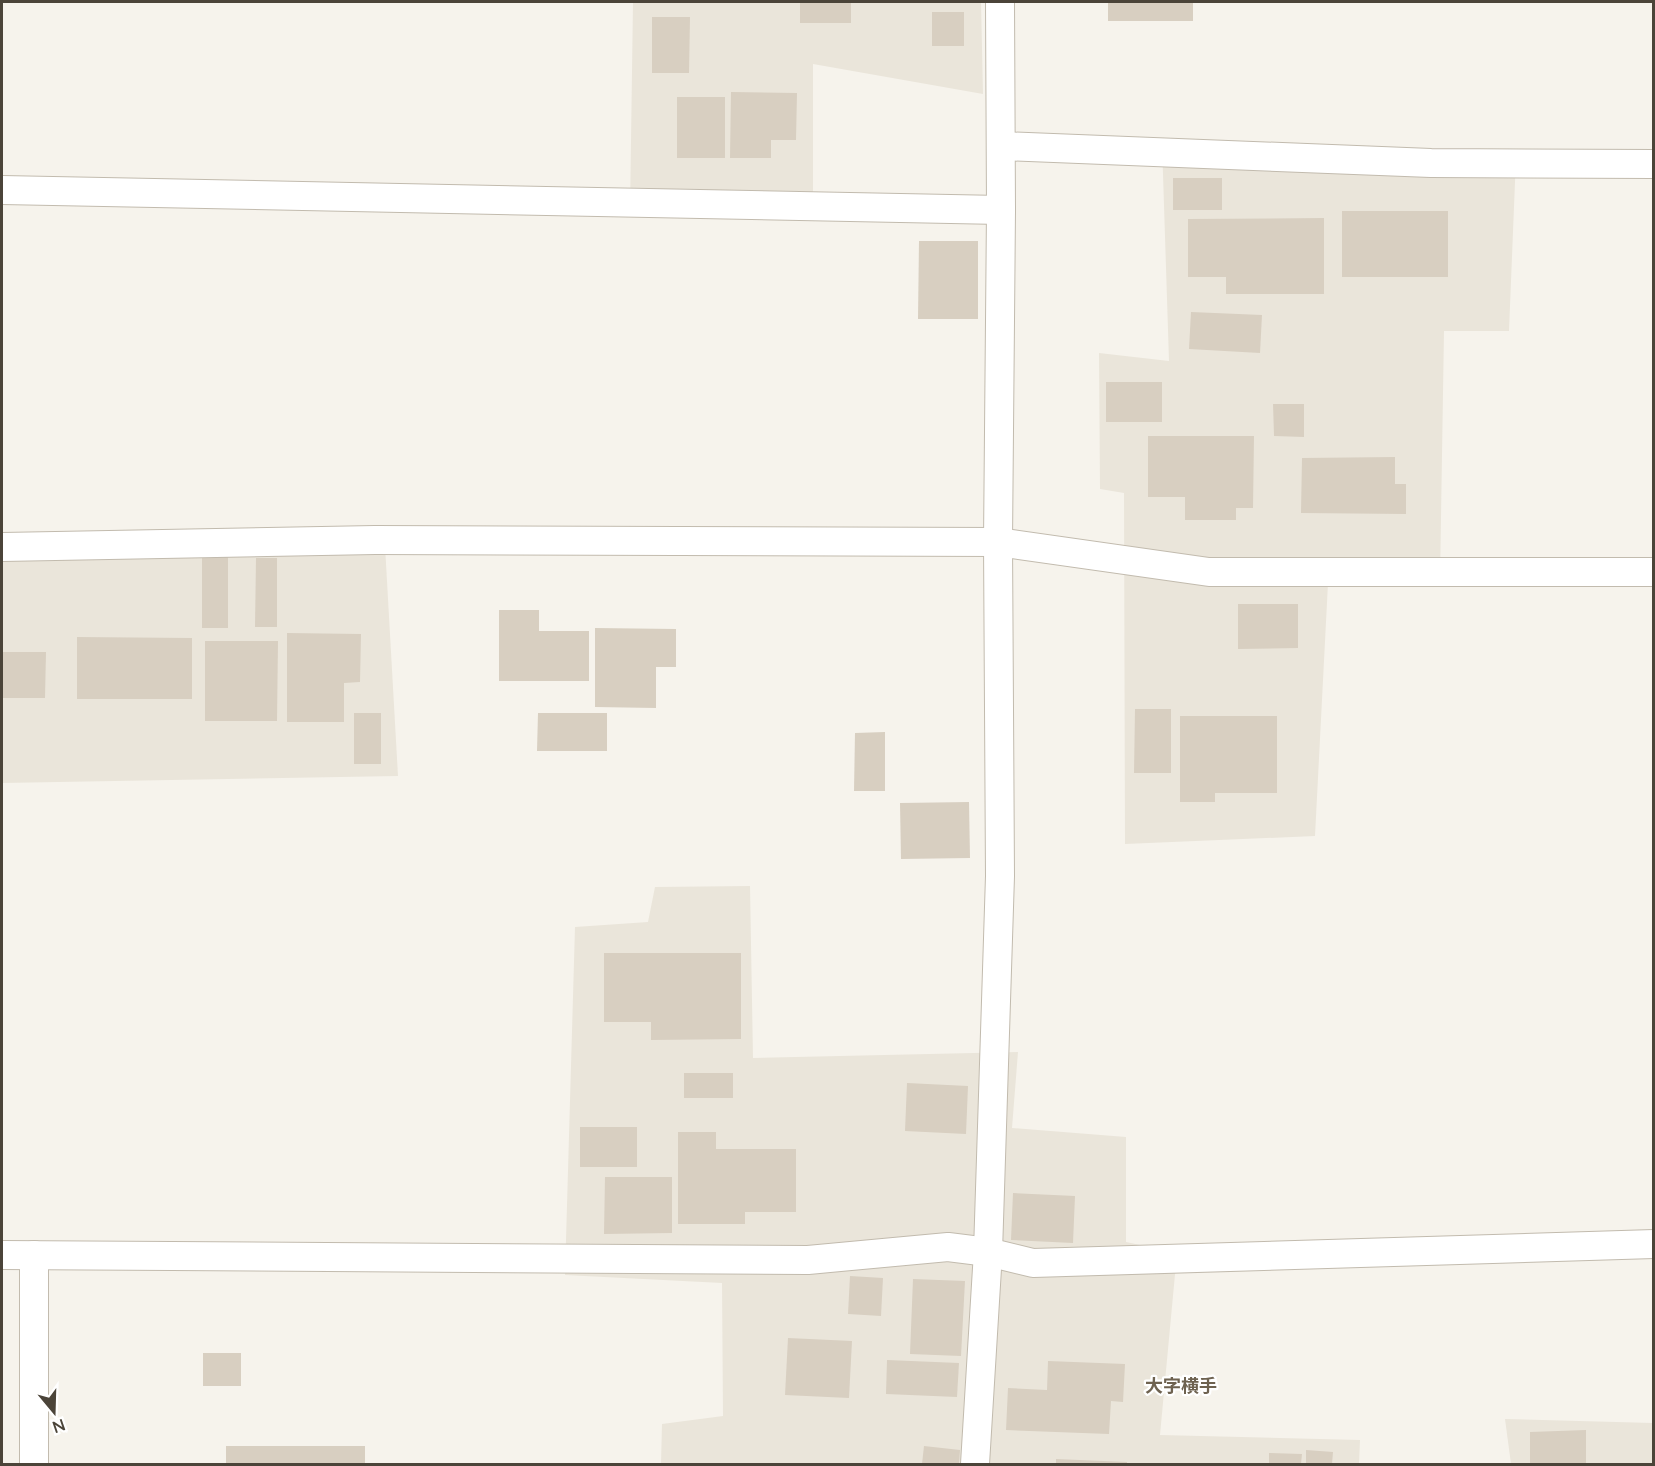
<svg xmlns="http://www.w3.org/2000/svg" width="1655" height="1466" font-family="Lato,'Noto Sans JP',sans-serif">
<rect width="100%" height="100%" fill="#f6f3ec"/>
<g fill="#eae5da">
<polygon points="633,2 981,2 983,94 813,64 813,221 630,211"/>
<polygon points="1162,143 1516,157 1509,331 1444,331 1440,580 1328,583 1315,836 1125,844 1124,493 1100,489 1099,353 1169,361"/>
<polygon points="384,528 398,776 2,783 2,533"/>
<polygon points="750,886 753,1058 1018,1052 1012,1128 1126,1137 1126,1242 1177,1253 1160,1435 1360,1440 1359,1464 661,1464 662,1424 723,1416 722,1283 565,1275 575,927 648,922 655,887"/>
<polygon points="1505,1419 1653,1423 1653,1464 1511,1464"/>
</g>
<g fill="#d8cfc1">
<rect x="800" y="2" width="51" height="21"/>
<rect x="1108" y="2" width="85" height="19"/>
<rect x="932" y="12" width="32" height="34"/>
<polygon points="652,17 690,17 689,73 652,73"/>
<polygon points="731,92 797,93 796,140 771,140 771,158 730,158"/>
<rect x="677" y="97" width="48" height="61"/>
<rect x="1173" y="178" width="49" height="32"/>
<rect x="1342" y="211" width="106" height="66"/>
<polygon points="1324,218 1324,294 1226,294 1226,277 1188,277 1188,219"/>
<polygon points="919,241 978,241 978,319 918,319"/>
<polygon points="1191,312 1262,315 1260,353 1189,349"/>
<rect x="1106" y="382" width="56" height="40"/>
<polygon points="1273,404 1304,404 1304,437 1274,436"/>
<polygon points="1148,436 1254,436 1253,508 1236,508 1236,520 1185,520 1185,497 1148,497"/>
<polygon points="1395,457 1395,484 1406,484 1406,514 1301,513 1302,458"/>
<polygon points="202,556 228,557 228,628 202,628"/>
<polygon points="256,558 277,558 277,627 255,627"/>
<polygon points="1238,604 1298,604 1298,648 1238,649"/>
<polygon points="499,610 539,610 539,631 589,631 589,681 499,681"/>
<polygon points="595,628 676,629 676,667 656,667 656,708 595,707"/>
<polygon points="287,633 361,634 360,682 344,683 344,722 287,722"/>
<polygon points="77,637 192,638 192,699 77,699"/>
<polygon points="205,641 278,641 277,721 205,721"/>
<polygon points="2,652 46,652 45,698 2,698"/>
<polygon points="1135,709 1171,709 1171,773 1134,773"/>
<rect x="354" y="713" width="27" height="51"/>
<polygon points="538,713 607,713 607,751 537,751"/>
<polygon points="1180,716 1277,716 1277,793 1215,793 1215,802 1180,802"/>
<polygon points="885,732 885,791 854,791 855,733"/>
<polygon points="969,802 970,858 901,859 900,803"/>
<polygon points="604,953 741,953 741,1039 651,1040 651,1022 604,1022"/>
<rect x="684" y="1073" width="49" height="25"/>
<polygon points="907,1083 968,1086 966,1134 905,1131"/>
<rect x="580" y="1127" width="57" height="40"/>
<polygon points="678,1132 716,1132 716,1149 796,1149 796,1212 745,1212 745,1224 678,1224"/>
<polygon points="605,1177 672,1177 672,1233 604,1234"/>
<polygon points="1013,1193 1075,1196 1073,1243 1011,1240"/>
<polygon points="850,1276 883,1278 881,1316 848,1314"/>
<polygon points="913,1279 965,1281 961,1356 910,1354"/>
<polygon points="788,1338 852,1341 849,1398 785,1395"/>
<rect x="203" y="1353" width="38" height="33"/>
<polygon points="887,1360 959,1363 957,1397 886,1394"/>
<polygon points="1048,1361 1125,1364 1123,1402 1111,1401 1109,1434 1006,1430 1008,1388 1047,1390"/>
<polygon points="1586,1430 1586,1464 1530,1464 1530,1432"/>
<rect x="226" y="1446" width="139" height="18"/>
<polygon points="924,1446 960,1450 959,1464 922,1464"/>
<polygon points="1306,1450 1333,1452 1332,1464 1306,1464"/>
<polygon points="1269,1453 1302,1454 1301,1464 1269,1464"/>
<polygon points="1056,1459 1127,1462 1127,1464 1056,1464"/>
</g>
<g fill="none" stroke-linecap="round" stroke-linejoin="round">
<g stroke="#c2bbae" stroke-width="30">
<g id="street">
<polyline points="1001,146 1431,163 1654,164"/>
<polyline points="2,190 1001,210"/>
<polyline points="2,547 375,540 998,542 1209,572 1654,572"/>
<polyline points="2,1255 808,1260 948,1247 988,1252 1033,1263 1654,1244"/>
<polyline points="34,1464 34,1255"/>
<polyline points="975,1464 988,1252 1000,876 998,542 1001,210 1000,2"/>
</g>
</g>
<use href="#street" stroke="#fff" stroke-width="28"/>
</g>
<g text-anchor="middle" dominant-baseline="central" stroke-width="4.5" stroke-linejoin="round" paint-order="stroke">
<g font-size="18" font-weight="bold" fill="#6e6250" stroke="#fff">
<text x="1181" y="1385">大字横手</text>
</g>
</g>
<rect width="1655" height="1466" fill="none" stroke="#4b4439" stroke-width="6"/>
<g transform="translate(54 1412) rotate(161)" stroke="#ffffff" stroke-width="4.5" paint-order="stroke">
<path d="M0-4.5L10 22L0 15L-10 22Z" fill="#4b4439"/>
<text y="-9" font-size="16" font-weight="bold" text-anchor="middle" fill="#4b4439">N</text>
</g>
</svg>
